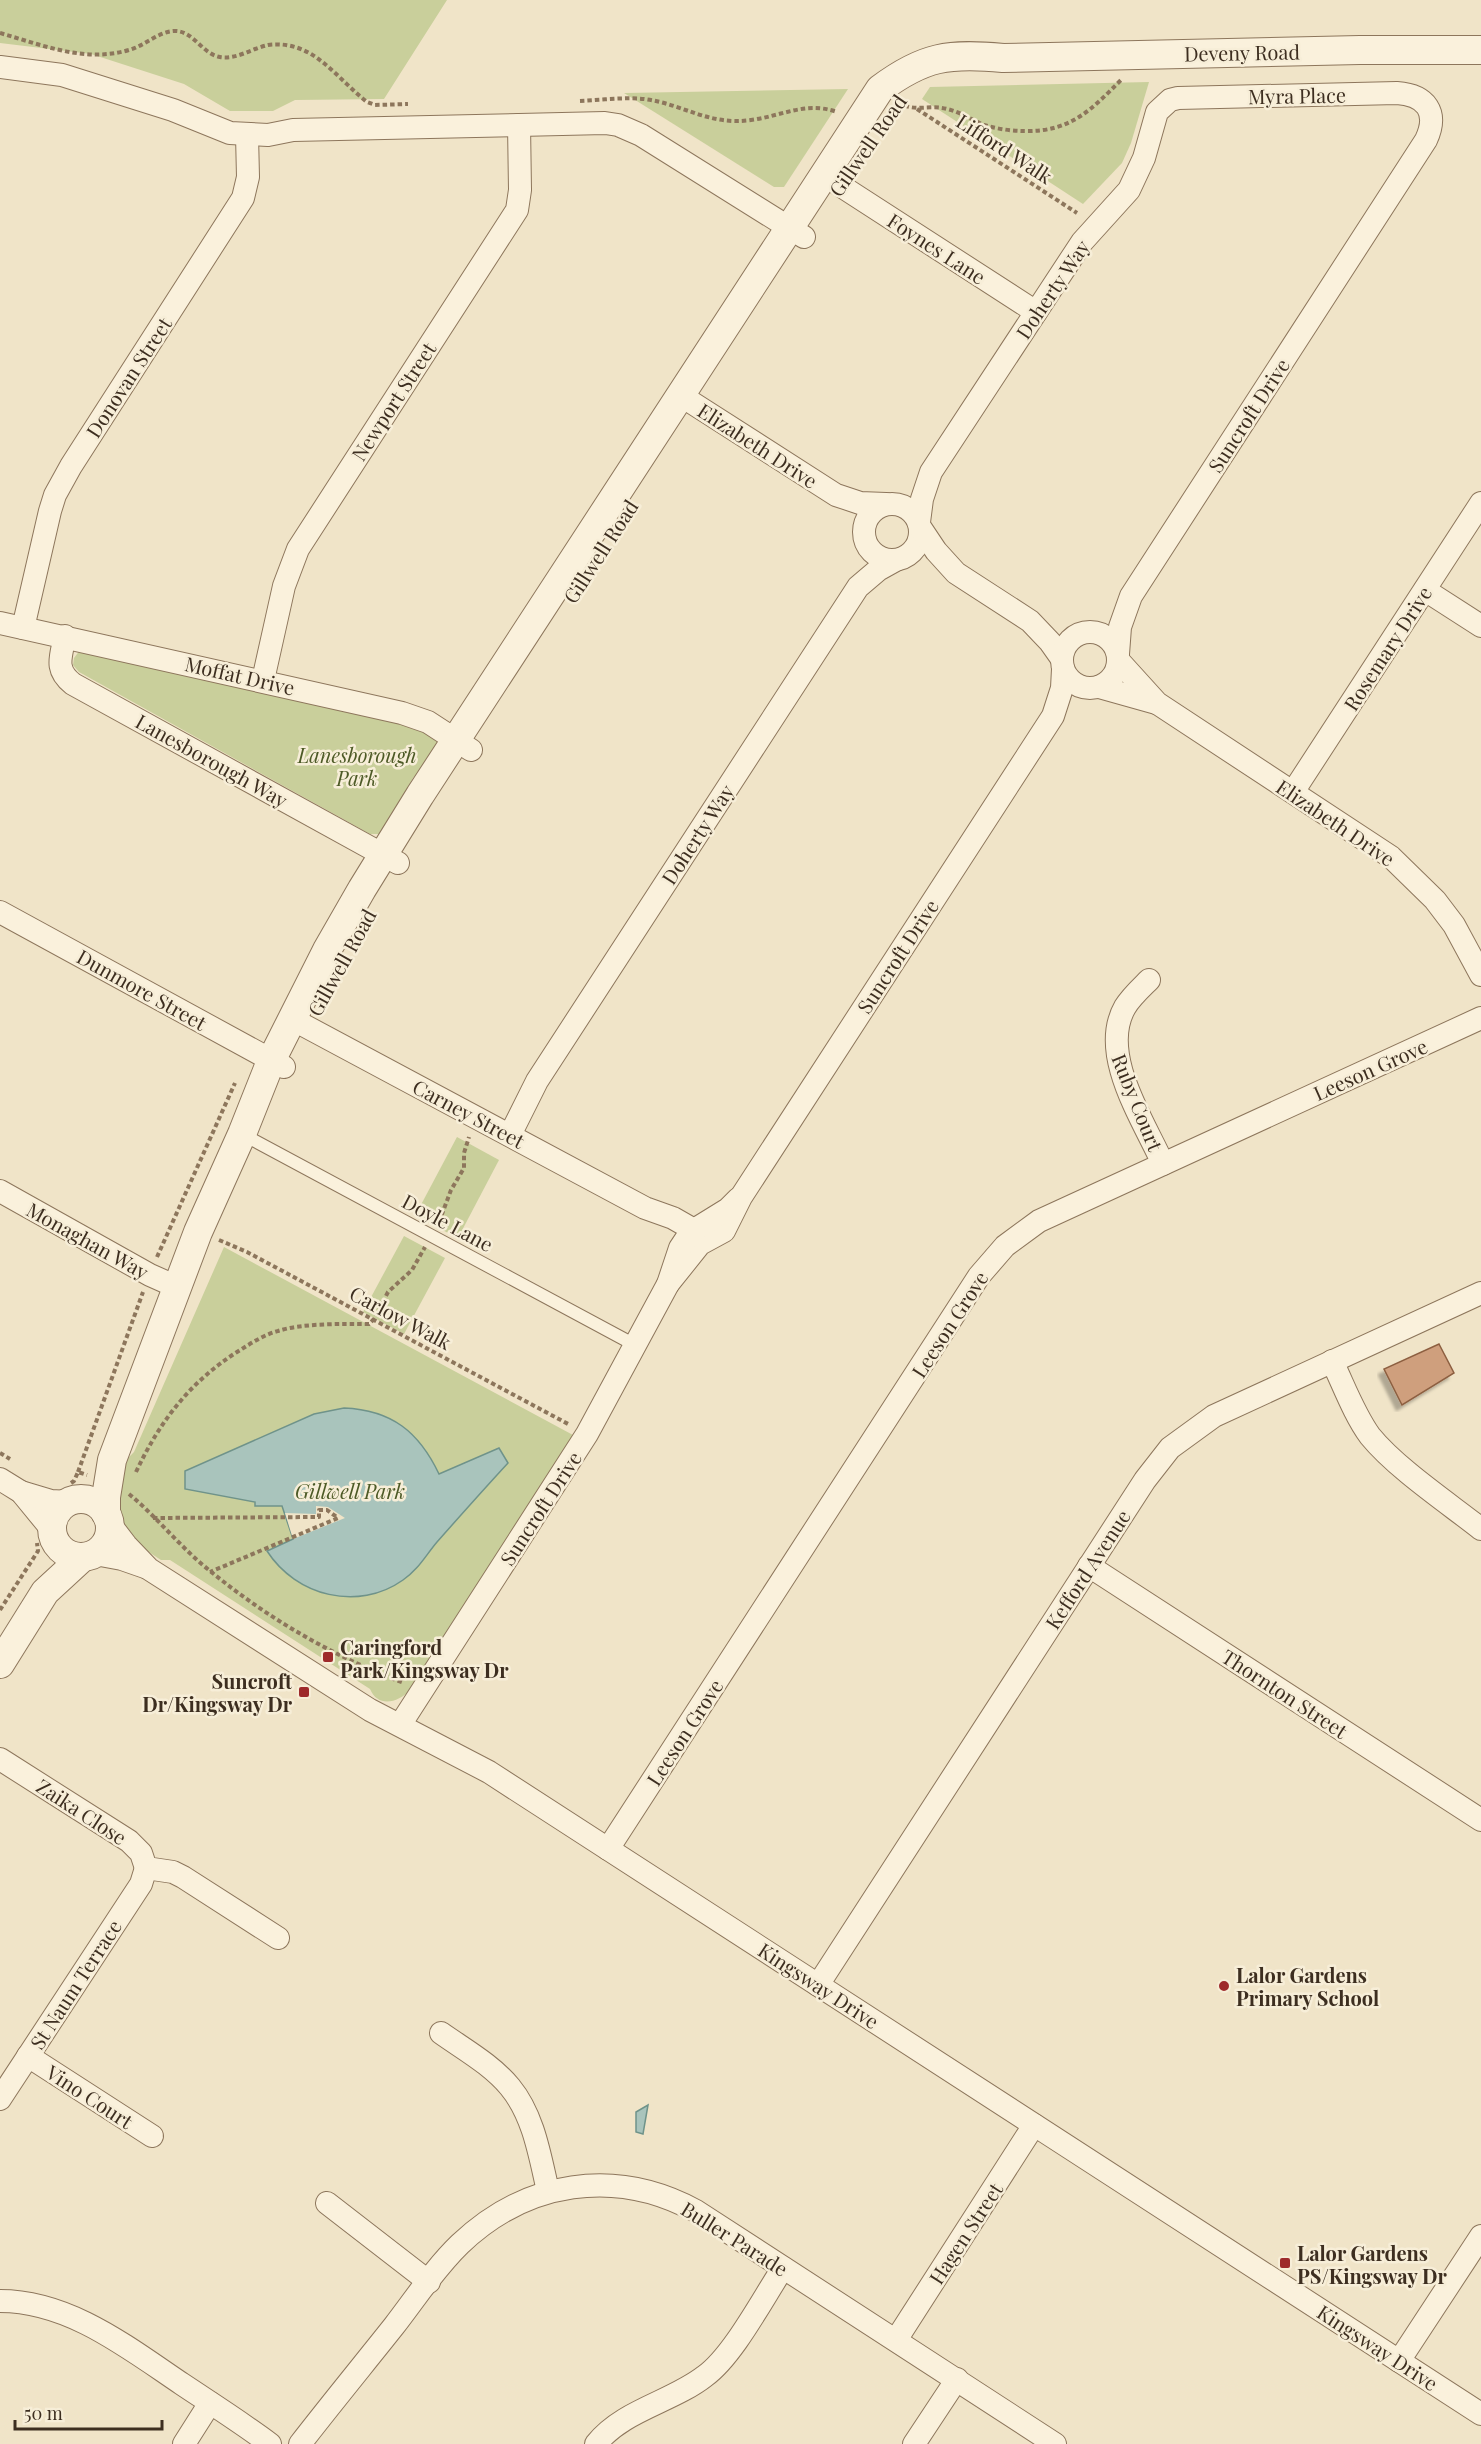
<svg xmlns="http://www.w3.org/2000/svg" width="1481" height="2444" font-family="'Playfair Display',serif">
<defs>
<filter id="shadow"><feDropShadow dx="-5.5" dy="5.5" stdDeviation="1.5" flood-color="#0004"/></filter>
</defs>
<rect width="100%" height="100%" fill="#f0e4c8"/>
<g fill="#c9cf9b">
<polygon points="0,0 447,0 384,99 295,100 273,111 230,111 184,84 91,54 0,43"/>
<polygon points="1149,82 1131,143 1122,163 1083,204 922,99 930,87"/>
<polygon points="848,89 784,187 774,187 624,93"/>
<polygon points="80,650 412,723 437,741 439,749 413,778 383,834 370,834 79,672 73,665 74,658"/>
<polygon points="457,1137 499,1160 458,1238 415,1216"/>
<polygon points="404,1236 445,1258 404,1334 363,1312"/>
<path d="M224,1247L573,1435L410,1690C398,1703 378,1708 370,1689L170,1560H161L138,1545L120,1521L117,1507L124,1462L134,1452Z"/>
</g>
<g fill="#a9c4bc" stroke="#6f938a" stroke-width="1.5">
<path d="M344,1408C392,1410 419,1432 439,1474L499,1448L508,1463C484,1489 460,1516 437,1542C426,1555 418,1570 403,1580C358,1612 296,1596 267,1551L293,1539L282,1506H255V1502L185,1489V1471L314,1414Z"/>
<polygon points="648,2105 643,2134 636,2132 636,2112"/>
</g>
<polygon fill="#f0e4c8" points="316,1506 328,1507 345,1518 293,1539 285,1513 316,1514"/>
<polygon fill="#cf9f7d" stroke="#8d5f41" stroke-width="1.5" filter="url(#shadow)" points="1439,1344 1454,1373 1402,1405 1384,1369"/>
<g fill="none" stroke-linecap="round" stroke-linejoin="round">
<g stroke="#8d765c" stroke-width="14">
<polyline id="service" points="242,1134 635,1345"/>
</g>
<g stroke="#8d765c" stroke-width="24">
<g id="minor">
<polyline points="0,67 62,75 173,110 230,133 268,135 293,130 605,123 618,125 641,135 804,237"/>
<polyline points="838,184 1036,312"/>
<polyline points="680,395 836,495 860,503 886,504"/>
<circle cx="892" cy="532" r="28"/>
<path d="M919,522L922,499L931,472L1082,242L1129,190L1144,158L1157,112L1170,100L1178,98L1397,93C1426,95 1439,112 1426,140L1131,596L1120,627L1118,654"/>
<polyline points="920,527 936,551 956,573 1030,621 1050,642 1062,659"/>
<polyline points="1425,590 1481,626"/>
<polyline points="0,623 402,713 428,722 471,750"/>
<polyline points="23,628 50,511 55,495 71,466 243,198 248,177 247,135"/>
<circle cx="1090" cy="660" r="28"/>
<path d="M65,636C61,657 54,669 73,684L398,863"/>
<polyline points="1118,660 1157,703 1391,857 1435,900 1454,925 1481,975"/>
<polyline points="263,680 284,586 298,549 517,210 520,190 519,125"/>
<polyline points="1099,687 1156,703"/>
<polyline points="1293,792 1481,503"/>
<polyline points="0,912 284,1067"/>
<path d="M1149,980C1141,988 1131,997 1125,1007C1098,1054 1144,1121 1163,1164"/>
<polyline points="292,1019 645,1208 673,1218 694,1230 700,1243"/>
<polyline points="510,1135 537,1081 858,587 878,570 896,560"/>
<polyline points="0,1191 150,1275 177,1287"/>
<polyline points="668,1284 700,1244 724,1231 741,1197 1053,716 1062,688 1063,669"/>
<path d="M1332,1361C1344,1386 1354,1414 1370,1436C1396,1468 1448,1503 1481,1529"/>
<polyline points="0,1479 21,1492 53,1531"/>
<polyline points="21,1492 51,1501 70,1502"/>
<polyline points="110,1524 126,1545 149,1569 370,1710 489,1772 1481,2414"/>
<polyline points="95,1554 122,1559 145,1567"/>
<polyline points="1089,1566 1481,1820"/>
<polyline points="400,1725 587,1434 668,1284 680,1248 686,1239 694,1230 728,1209 738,1199"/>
<polyline points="0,1759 129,1841 141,1853 146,1868 173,1872 183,1877 278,1938"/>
<polyline points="608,1849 979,1276 1005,1246 1039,1221 1481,1018"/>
<polyline points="818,1985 1145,1480 1170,1448 1214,1416 1481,1293"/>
<path d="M441,2033C465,2050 492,2065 510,2087C534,2116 540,2157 548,2191"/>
<polyline points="28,2056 152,2136"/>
<polyline points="0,2099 141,1884 146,1868"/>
<polyline points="327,2203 429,2282"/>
<path d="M0,2301C69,2301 127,2347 182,2384C212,2404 242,2423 270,2444"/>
<polyline points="896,2340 1034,2125"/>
<polyline points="1399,2361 1481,2236"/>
<polyline points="184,2444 210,2403"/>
<path d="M300,2444C331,2404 363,2365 394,2326C415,2299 435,2268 460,2244C526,2181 615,2167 696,2211L1055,2444"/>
<path d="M596,2444C623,2410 672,2402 705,2376C733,2356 763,2298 783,2268"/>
<polyline points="914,2444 957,2379"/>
</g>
</g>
<g stroke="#8d765c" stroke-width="30">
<g id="tertiary">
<circle cx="81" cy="1528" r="29"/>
<path d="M106,1514V1497L112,1460L198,1232L242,1134L271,1061L327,950L362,889L420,795L880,89C924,56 949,53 1003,58L1360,50H1481"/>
<polyline points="0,1664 45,1592 83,1557"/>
</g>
</g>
<g stroke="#8d765c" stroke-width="4" stroke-dasharray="4.5 3" stroke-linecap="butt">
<path d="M0,33C42,45 85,63 129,50C144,46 158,32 174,31C193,30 202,54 220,57C236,60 253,48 268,45C313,39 336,78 367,102L375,105L408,104"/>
<path d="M580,101C601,100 624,97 644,99C684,104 708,126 751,120C782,116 806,101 837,112"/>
<path d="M898,102C914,113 929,104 947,109C960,112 972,120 984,125C997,129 1012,131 1025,131C1071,132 1092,109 1122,79"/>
<polyline points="917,109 1077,213"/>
<polyline points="439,1222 451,1190 464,1168 464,1153 469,1137"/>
<polyline points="219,1240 247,1252 570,1425"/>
<polyline points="157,1257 235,1083"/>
<polyline points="0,1453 10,1459"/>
<polyline points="78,1472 143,1292"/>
<path d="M136,1472C160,1421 190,1382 237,1352C250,1344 263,1335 278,1331C303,1323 342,1324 369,1324L374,1319L388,1292L412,1270L425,1247"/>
<polyline points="71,1483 74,1481 78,1472 87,1475"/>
<path d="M129,1494C157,1517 180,1547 209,1570C267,1618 334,1657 404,1683"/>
<polyline points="153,1518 319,1517 319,1510 327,1510 338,1518 210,1572"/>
<polyline points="0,1610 38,1551 37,1543"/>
</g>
<use href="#service" stroke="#faf1dc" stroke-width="12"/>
<use href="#minor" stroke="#faf1dc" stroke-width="22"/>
<use href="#tertiary" stroke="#faf1dc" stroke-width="28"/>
</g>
<g fill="#9e2a2b" stroke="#f7eed8" stroke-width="2">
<rect x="322" y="1651" width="12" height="12" rx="3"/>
<rect x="298" y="1686" width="12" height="12" rx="3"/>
<circle cx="1224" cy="1986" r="6"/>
<rect x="1279" y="2257" width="12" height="12" rx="3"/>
</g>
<g text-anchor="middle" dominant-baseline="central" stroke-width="5" stroke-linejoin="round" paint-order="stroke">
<g font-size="20" fill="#3d2e20" stroke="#f7eed8">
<text transform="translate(1242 52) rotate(-1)">Deveny Road</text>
<text transform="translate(1297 95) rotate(-1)">Myra Place</text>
<text transform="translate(867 145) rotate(-55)">Gillwell Road</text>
<text transform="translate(1005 148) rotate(33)">Lifford Walk</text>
<text transform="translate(937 248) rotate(33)">Foynes Lane</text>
<text transform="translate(1052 289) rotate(-56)">Doherty Way</text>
<text transform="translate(128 377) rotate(-57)">Donovan Street</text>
<text transform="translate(393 401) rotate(-57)">Newport Street</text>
<text transform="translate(1248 415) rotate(-57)">Suncroft Drive</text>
<text transform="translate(758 445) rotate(33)">Elizabeth Drive</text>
<text transform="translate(600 551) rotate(-57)">Gillwell Road</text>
<text transform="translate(1387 648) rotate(-57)">Rosemary Drive</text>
<text transform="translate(240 675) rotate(13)">Moffat Drive</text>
<text transform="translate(212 760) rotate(29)">Lanesborough Way</text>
<text transform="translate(1336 822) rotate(34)">Elizabeth Drive</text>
<text transform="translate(697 834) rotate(-57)">Doherty Way</text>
<text transform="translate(897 956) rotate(-57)">Suncroft Drive</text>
<text transform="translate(341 962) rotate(-61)">Gillwell Road</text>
<text transform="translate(142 989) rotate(29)">Dunmore Street</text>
<text transform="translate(1370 1069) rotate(-24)">Leeson Grove</text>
<text transform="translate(1138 1102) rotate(68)">Ruby Court</text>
<text transform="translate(469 1113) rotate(28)">Carney Street</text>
<text transform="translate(448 1222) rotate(28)">Doyle Lane</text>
<text transform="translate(88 1240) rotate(29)">Monaghan Way</text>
<text transform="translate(401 1317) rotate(28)">Carlow Walk</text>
<text transform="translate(949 1324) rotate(-57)">Leeson Grove</text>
<text transform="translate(540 1508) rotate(-57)">Suncroft Drive</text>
<text transform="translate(1087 1569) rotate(-57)">Kefford Avenue</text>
<text transform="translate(1285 1693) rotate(33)">Thornton Street</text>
<text transform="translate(684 1732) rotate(-57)">Leeson Grove</text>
<text transform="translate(82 1811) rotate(33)">Zaika Close</text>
<text transform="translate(75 1984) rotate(-57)">St Naum Terrace</text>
<text transform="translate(819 1985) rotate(33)">Kingsway Drive</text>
<text transform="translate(90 2096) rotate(33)">Vino Court</text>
<text transform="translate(965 2233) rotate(-57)">Hagen Street</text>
<text transform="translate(735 2238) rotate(32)">Buller Parade</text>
<text transform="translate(1378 2347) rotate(33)">Kingsway Drive</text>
</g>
<g font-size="20" font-style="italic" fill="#4d5a26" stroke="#f7eed8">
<text x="357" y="754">Lanesborough<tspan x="357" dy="23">Park</tspan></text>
<text x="350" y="1490">Gillwell Park</text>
</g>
<g font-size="20" font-weight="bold" fill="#3d2e20" stroke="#f7eed8" text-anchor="start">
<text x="340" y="1646">Caringford<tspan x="340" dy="23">Park/Kingsway Dr</tspan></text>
<text x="292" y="1680" text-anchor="end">Suncroft<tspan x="292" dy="23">Dr/Kingsway Dr</tspan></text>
<text x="1236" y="1974">Lalor Gardens<tspan x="1236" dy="23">Primary School</tspan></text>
<text x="1297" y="2252">Lalor Gardens<tspan x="1297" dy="23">PS/Kingsway Dr</tspan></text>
</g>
</g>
<path d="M15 2420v9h147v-9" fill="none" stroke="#3d2e20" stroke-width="3"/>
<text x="24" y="2420" font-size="18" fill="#3d2e20" stroke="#f7eed8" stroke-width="4.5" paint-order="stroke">50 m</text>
</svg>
